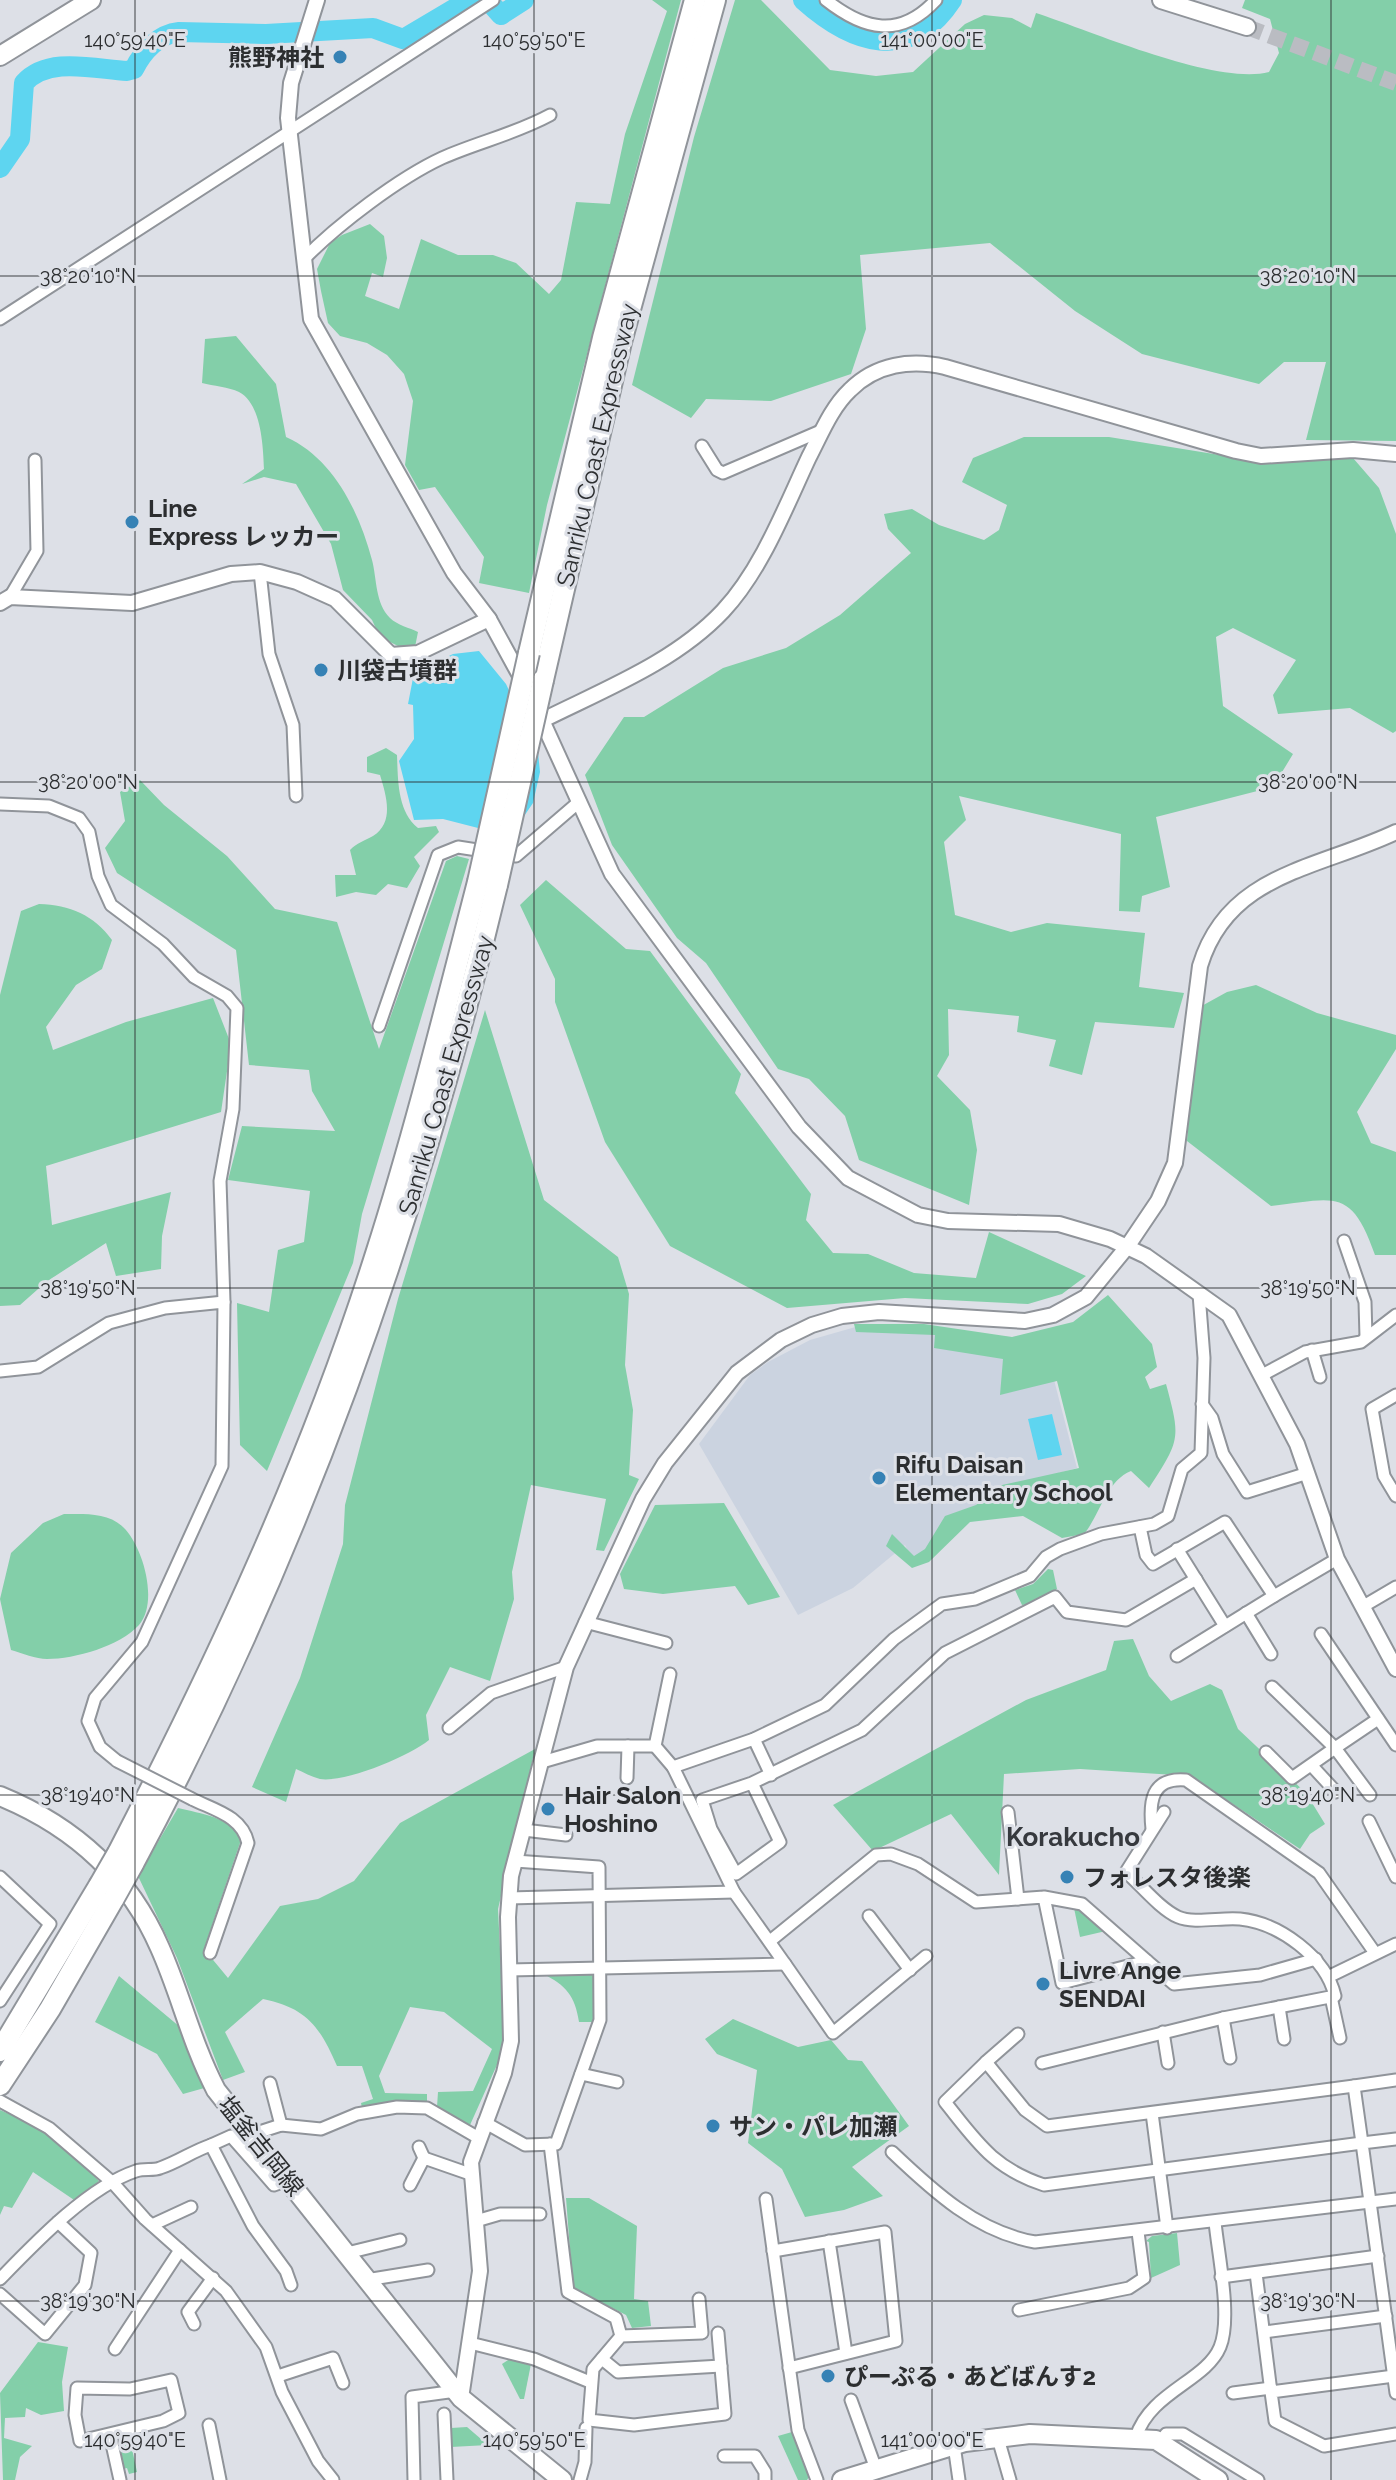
<svg xmlns="http://www.w3.org/2000/svg" width="1396" height="2480" font-family="Raleway,'Noto Sans JP',sans-serif">
<rect width="100%" height="100%" fill="#dde0e7"/>
<polygon fill="#cbd3e0" points="859,1326 1012,1337 1042,1334 1077,1468 1003,1488 913,1562 905,1545 853,1588 798,1615 699,1444 750,1375 768,1362 810,1340"/>
<g fill="#83cfa9">
<polygon points="652,0 681,0 547,505 529,593 479,583 484,557 435,487 419,490 405,465 413,401 404,374 387,355 367,343 340,336 328,323 321,291 317,269 330,243 342,235 370,224 384,236 387,258 383,277 372,273 365,296 399,309 421,239 458,255 493,255 516,263 549,294 561,280 576,202 610,204 625,134 667,11"/>
<path d="M735,0H761L830,70L876,76L913,72L965,24L984,15L1012,18L1031,28L1036,13C1091,31 1217,86 1269,72L1279,53L1270,19L1242,8L1245,0H1396V441L1306,440L1326,362H1284L1259,384L1142,354L1075,311L990,243L860,255L866,329L851,374L771,401L706,399L691,418L632,385L694,137Z"/>
<path d="M236,336L276,384L286,437C333,458 359,511 372,560C377,579 375,603 390,618C397,625 410,628 418,632L415,647L402,648L380,637L372,620L343,590L331,544L296,484L264,477L242,484L264,469C263,448 262,404 239,392C229,387 213,386 202,383L205,339Z"/>
<polygon points="1024,437 1109,437 1263,462 1353,458 1379,488 1396,534 1396,731 1393,733 1350,708 1278,714 1273,695 1296,660 1233,628 1216,637 1223,706 1293,754 1273,787 1156,817 1170,887 1142,896 1140,912 1119,911 1121,834 959,796 966,820 944,842 955,915 1011,932 1047,923 1145,933 1139,987 1184,993 1174,1028 1095,1022 1082,1075 1049,1066 1056,1040 1017,1032 1019,1016 948,1009 949,1055 937,1076 970,1110 977,1150 969,1205 859,1160 845,1116 809,1079 778,1069 706,963 677,938 612,845 585,775 624,717 644,717 723,668 786,648 840,615 911,553 888,529 884,514 912,509 939,525 984,540 999,530 1007,505 962,482 973,458"/>
<path d="M386,748L397,755C398,779 397,811 418,828L436,826L439,832L414,857L420,866L407,888L388,884L376,895L356,892L336,897L335,875H356L350,850C357,843 364,841 373,836C395,822 386,795 380,775L367,772V757Z"/>
<polygon points="140,780 164,805 227,856 275,909 337,922 379,1049 446,861 457,856 469,859 362,1214 353,1263 267,1471 240,1445 237,1303 269,1312 278,1250 304,1242 310,1191 228,1180 242,1126 335,1131 312,1091 309,1070 249,1065 236,950 117,873 105,848 125,821 120,792"/>
<polygon points="546,880 626,949 650,951 741,1074 735,1093 811,1194 806,1220 833,1253 868,1254 914,1273 976,1278 989,1232 1086,1276 1062,1294 1028,1304 905,1298 787,1308 670,1246 605,1142 555,1002 555,979 520,905"/>
<path d="M39,904C70,905 94,915 112,940L102,969L76,985L46,1027L53,1050L126,1022L213,998L231,1044L221,1112L46,1166L52,1225L171,1192L162,1236L161,1269L116,1276L106,1243L46,1282L20,1305L0,1306V995L21,911Z"/>
<path d="M1256,985L1317,1013L1396,1035V1049L1357,1112L1371,1143L1396,1152V1255H1375C1351,1186 1334,1199 1271,1206L1187,1141L1198,1008L1227,992Z"/>
<path d="M485,1010L544,1200L618,1257L629,1294L625,1365L633,1410L629,1475L639,1479L604,1551L596,1550L606,1499L531,1485L512,1572L514,1599L490,1681L450,1667L426,1715L429,1740C409,1756 346,1783 320,1779C312,1777 303,1772 296,1769L286,1802L252,1787L300,1678L343,1544L345,1505L398,1299Z"/>
<path d="M1108,1295L1152,1344L1157,1367L1145,1377L1150,1389L1166,1384C1181,1439 1180,1440 1149,1488L1131,1471C1106,1481 1100,1515 1084,1534L1062,1538L1023,1516L970,1522L929,1562L912,1568L886,1546L892,1534L914,1556L925,1549L945,1516L976,1505L1002,1485L1079,1468L1057,1381L1000,1395L1003,1359L934,1348L935,1335L856,1332L854,1324H924L1012,1337L1073,1322Z"/>
<polygon points="724,1503 780,1597 748,1605 735,1586 663,1594 624,1589 620,1574 655,1505"/>
<path d="M64,1514C83,1514 108,1512 123,1527C143,1546 159,1602 139,1625C120,1646 75,1659 47,1659C36,1659 22,1653 11,1650L0,1599L11,1553L43,1523Z"/>
<polygon points="1048,1569 1053,1570 1057,1589 1031,1604 1022,1605 1015,1590 1033,1584"/>
<polygon points="1133,1639 1149,1676 1171,1701 1210,1684 1222,1690 1238,1729 1306,1793 1325,1824 1310,1834 1300,1849 1191,1776 1080,1769 1004,1774 999,1875 951,1814 873,1851 833,1805 1026,1700 1106,1670 1114,1641"/>
<path d="M535,1749L498,1909L505,2047L470,2125L437,2107L438,2092L473,2091L492,2049L444,2012L410,2007L379,2076L385,2093L427,2094V2104L362,2108L361,2103L373,2099L362,2066H337C320,2027 307,2008 263,1999L225,2032L245,2072L223,2080L177,1958L138,1876L178,1808C201,1814 230,1816 241,1840L204,1949L228,1978L280,1906L318,1899L354,1881L400,1823Z"/>
<polygon points="1074,1908 1088,1913 1106,1931 1080,1937"/>
<path d="M543,1974H594L595,2022H579C575,1996 566,1985 543,1974Z"/>
<polygon points="119,1976 180,2027 187,2049 208,2087 183,2094 157,2054 95,2022"/>
<polygon points="733,2019 798,2047 831,2040 848,2060 862,2061 909,2126 852,2167 883,2196 844,2210 805,2217 782,2169 748,2143 757,2070 717,2054 705,2039"/>
<polygon points="0,2110 44,2129 99,2181 77,2202 33,2172 12,2208 4,2206 0,2215"/>
<polygon points="566,2198 589,2198 637,2226 634,2299 648,2301 651,2326 632,2328 626,2315 573,2288"/>
<polygon points="1177,2233 1180,2265 1151,2278 1149,2242 1146,2241 1152,2236"/>
<polygon points="38,2342 68,2347 62,2382 64,2411 41,2415 26,2408 25,2417 5,2418 4,2438 32,2446 20,2457 15,2480 3,2480 0,2393"/>
<polygon points="511,2358 531,2364 524,2399 520,2399 502,2364"/>
<polygon points="467,2427 488,2445 451,2447 451,2428"/>
<polygon points="792,2432 810,2475 807,2480 798,2480 778,2436"/>
<polygon points="129,2435 137,2472 129,2474 127,2468 123,2469 118,2443 123,2436"/>
</g>
<g fill="#5ed5f0">
<polygon points="479,651 506,684 538,752 540,772 533,803 518,825 482,829 443,819 414,820 399,761 414,739 413,705 408,704 414,673 453,654"/>
<polygon points="1052,1414 1062,1455 1038,1460 1028,1419"/>
</g>
<g fill="none" stroke-linecap="round" stroke-linejoin="round">
<g stroke="#5ed5f0" stroke-width="20">
<path d="M803,0C852,44 910,64 952,0"/>
<polyline points="493,6 501,15 524,0"/>
<path d="M0,168L20,139L24,83C48,56 94,69 127,71L134,69C143,51 159,34 179,32L266,34L373,28L403,39L469,0"/>
</g>
<polyline stroke="#babcc2" stroke-width="16" stroke-dasharray="16 8" stroke-linecap="butt" points="1247,27 1396,83"/>
<g stroke="#90949a" stroke-width="15">
<g id="minor">
<path d="M826,0C864,30 900,39 936,0"/>
<path d="M304,259C337,225 399,178 442,158C478,142 515,134 550,115"/>
<polyline points="0,319 493,0"/>
<polyline points="702,446 717,470 723,473 823,430"/>
<polyline points="260,572 269,654 293,725 296,796"/>
<polyline points="10,597 37,551 35,460"/>
<polyline points="0,804 49,806 79,818 89,832 98,876 111,905 163,944 194,977 227,996 237,1008 233,1109 220,1181 224,1302"/>
<polyline points="379,1026 438,855 458,847 516,856 580,801"/>
<polyline points="1344,1241 1365,1302 1366,1337"/>
<polyline points="1312,1350 1320,1377"/>
<polyline points="0,1371 38,1367 109,1323 165,1308 224,1302 222,1466 142,1642 95,1698 88,1721 100,1747 117,1761"/>
<polyline points="1262,1375 1305,1352 1361,1342 1396,1315"/>
<polyline points="1396,1395 1372,1409 1384,1476 1396,1496"/>
<polyline points="1202,1404 1212,1418 1223,1454 1247,1492 1308,1473"/>
<polyline points="1140,1527 1146,1555 1153,1564 1225,1522 1274,1596 1337,1559"/>
<polyline points="1177,1549 1225,1626"/>
<polyline points="1362,1607 1396,1587"/>
<polyline points="1246,1613 1271,1654"/>
<polyline points="585,1622 666,1643"/>
<polyline points="1321,1634 1396,1745"/>
<polyline points="1177,1656 1274,1596"/>
<polyline points="1272,1687 1335,1748 1378,1719"/>
<polyline points="449,1728 491,1693 566,1667"/>
<polyline points="754,1739 771,1775"/>
<polyline points="655,1746 673,1767 754,1739 825,1705 894,1639 942,1604 975,1599 1030,1576 1046,1557 1060,1549 1101,1534 1154,1524 1168,1516 1182,1469 1201,1453 1204,1358 1199,1294"/>
<polyline points="1266,1752 1292,1778 1335,1748 1370,1795"/>
<polyline points="542,1762 597,1746 655,1746 670,1674"/>
<polyline points="1312,1766 1336,1792"/>
<polyline points="627,1778 628,1746"/>
<polyline points="752,1783 780,1842 736,1874 711,1829 702,1800 752,1783 862,1730 945,1653 1055,1597 1067,1612 1126,1620 1196,1579"/>
<path d="M192,1799C214,1810 242,1816 248,1843L210,1953"/>
<polyline points="1008,1812 1018,1899"/>
<polyline points="1369,1821 1396,1877"/>
<path d="M1152,1829C1149,1802 1151,1777 1186,1780L1319,1873L1375,1953"/>
<polyline points="524,1830 566,1835"/>
<polyline points="0,1877 50,1924 0,2001"/>
<polyline points="509,1898 734,1892"/>
<polyline points="869,1916 910,1970"/>
<polyline points="770,1941 876,1855 891,1854 918,1864 976,1902 1044,1897 1082,1904 1147,1961 1062,1983 1044,1897"/>
<polyline points="1147,1961 1174,1984 1260,1975 1316,1959"/>
<polyline points="785,1964 833,2033 926,1956"/>
<polyline points="509,1970 785,1964 734,1892 673,1767"/>
<polyline points="1330,1976 1396,1944"/>
<polyline points="1331,1997 1340,2038"/>
<polyline points="1279,2007 1284,2039"/>
<polyline points="1223,2018 1230,2058"/>
<polyline points="1163,2032 1168,2063"/>
<path d="M986,2062L1025,2110L1047,2126L1354,2086L1362,2143L1044,2185C993,2168 977,2142 945,2102Z"/>
<polyline points="986,2062 1018,2034"/>
<path d="M1042,2063L1223,2018L1335,1996C1326,1957 1279,1923 1240,1919C1222,1917 1194,1924 1178,1917C1160,1909 1141,1885 1126,1872L1164,1812"/>
<polyline points="581,2074 617,2082"/>
<polyline points="270,2083 281,2125"/>
<polyline points="1354,2086 1396,2080"/>
<polyline points="0,2101 49,2128 113,2183 145,2219 226,2291 266,2347 282,2392 318,2461 333,2480"/>
<polyline points="1152,2113 1167,2228"/>
<polyline points="484,2122 525,2145 556,2144 600,2020 599,1867 515,1861"/>
<polyline points="250,2135 281,2125 321,2129 357,2114 397,2107 427,2108 477,2137"/>
<polyline points="1396,2139 1362,2143 1396,2393"/>
<polyline points="550,2144 568,2292 616,2318 621,2336"/>
<polyline points="211,2145 231,2136 274,2185 288,2180"/>
<polyline points="419,2147 424,2158"/>
<path d="M892,2152C933,2191 977,2232 1035,2242L1396,2199"/>
<polyline points="410,2185 424,2158 470,2174"/>
<polyline points="766,2199 798,2430 817,2480"/>
<polyline points="476,2221 500,2214 540,2214"/>
<polyline points="152,2225 191,2207"/>
<polyline points="829,2241 846,2353"/>
<polyline points="773,2251 885,2232 896,2341 789,2368"/>
<polyline points="347,2253 400,2240"/>
<polyline points="1256,2273 1271,2392"/>
<polyline points="1221,2277 1378,2256"/>
<path d="M0,2279C35,2243 88,2187 136,2171C144,2168 153,2171 160,2168C178,2162 193,2151 211,2145L253,2226L286,2271L291,2285"/>
<polyline points="366,2280 428,2270"/>
<polyline points="0,2294 45,2334 85,2285 91,2253 58,2222"/>
<polyline points="699,2299 702,2333 621,2336 593,2369 589,2420 634,2425 725,2414 718,2333"/>
<polyline points="1019,2310 1129,2288 1144,2278 1138,2232"/>
<polyline points="194,2324 188,2312 213,2278"/>
<polyline points="1264,2332 1386,2316"/>
<polyline points="470,2343 534,2359 590,2382"/>
<polyline points="115,2349 180,2250"/>
<polyline points="602,2359 618,2372 721,2366"/>
<polyline points="278,2376 333,2358 343,2383"/>
<polyline points="1394,2376 1271,2392 1275,2421 1324,2446 1396,2434"/>
<polygon points="171,2380 179,2413 163,2421 80,2441 75,2415 77,2388 130,2389"/>
<polyline points="1233,2393 1271,2388"/>
<polyline points="851,2400 876,2469"/>
<polyline points="444,2414 447,2480"/>
<polyline points="209,2425 220,2480"/>
<polyline points="110,2435 120,2480"/>
<polyline points="997,2435 1010,2480"/>
<path d="M1136,2437C1150,2392 1206,2381 1220,2347C1232,2318 1218,2254 1215,2222"/>
<polyline points="1160,2442 1166,2434 1183,2434 1258,2480"/>
<polyline points="954,2445 959,2480"/>
<polyline points="724,2456 755,2456 765,2472 765,2480"/>
<polyline points="414,2480 412,2397 456,2391"/>
<polyline points="580,2480 585,2462 586,2428"/>
</g>
</g>
<g stroke="#90949a" stroke-width="18">
<g id="tertiary">
<polyline points="317,0 291,83 288,118 311,319 454,573 489,619 524,683"/>
<polyline points="0,603 10,597 132,603 231,574 260,572 297,582 335,599 391,655 418,653 489,619"/>
<polyline points="535,705 612,874 799,1127 848,1178 918,1215 948,1221 1059,1224 1110,1239 1146,1256 1229,1315 1297,1444 1337,1559 1396,1669"/>
<path d="M543,720C605,689 675,662 723,611C762,569 785,508 809,457C821,434 831,408 850,390C876,364 911,359 945,367L1236,451L1261,456L1353,450L1396,454"/>
<path d="M461,2398L480,2271L471,2162L504,2073L511,2041L508,1917L511,1876L566,1667L643,1499L665,1463L737,1373L781,1340L812,1325L842,1316L879,1312L1025,1321L1053,1315L1086,1297L1127,1247L1158,1201L1175,1163L1200,966C1228,873 1318,869 1396,832"/>
</g>
</g>
<g stroke="#90949a" stroke-width="20">
<polyline id="secondary" points="1161,0 1247,27"/>
</g>
<g stroke="#90949a" stroke-width="22">
<g id="primary">
<polyline points="0,56 91,0"/>
<path d="M0,1796C73,1826 128,1874 160,1948C181,1995 191,2042 216,2090L461,2398L562,2480"/>
<polyline points="842,2480 965,2442 1030,2434 1156,2440 1218,2480"/>
</g>
</g>
<g stroke="#90949a" stroke-width="24">
<g id="motorway">
<polyline points="529,653 603,338 695,0"/>
<polyline points="543,680 621,342 715,0"/>
<path d="M118,1853C218,1660 310,1462 376,1254C415,1132 446,1006 478,882"/>
<path d="M133,1864C300,1553 415,1228 497,885"/>
<polyline points="0,2051 99,1886"/>
<polyline points="0,2085 50,2009 114,1898"/>
</g>
</g>
<use href="#minor" stroke="#fff" stroke-width="11"/>
<use href="#tertiary" stroke="#fff" stroke-width="14"/>
<use href="#secondary" stroke="#fff" stroke-width="16"/>
<use href="#primary" stroke="#fff" stroke-width="18"/>
<use href="#motorway" stroke="#fff" stroke-width="20"/>
<g stroke="#90949a" stroke-width="15" stroke-linecap="butt">
<polyline id="minor-bridge" points="117,1761 192,1799"/>
</g>
<g stroke="#90949a" stroke-width="24" stroke-linecap="butt">
<g id="motorway-bridge">
<polyline points="478,882 529,653"/>
<polyline points="497,885 543,680"/>
<polyline points="99,1886 118,1853"/>
<polyline points="114,1898 133,1864"/>
</g>
</g>
<use href="#minor-bridge" stroke="#fff" stroke-width="11"/>
<use href="#motorway-bridge" stroke="#fff" stroke-width="20"/>
</g>
<path fill="none" stroke="#2c2e30" stroke-width="2" stroke-opacity="0.45" d="M135,0V2480M534,0V2480M932,0V2480M1331,0V2480M0,276H1396M0,782H1396M0,1288H1396M0,1795H1396M0,2301H1396"/>
<g fill="#3682b5" stroke="#dde0e7" stroke-width="3">
<circle cx="340" cy="57" r="8"/>
<circle cx="132" cy="522" r="8"/>
<circle cx="321" cy="670" r="8"/>
<circle cx="879" cy="1478" r="8"/>
<circle cx="548" cy="1809" r="8"/>
<circle cx="1067" cy="1877" r="8"/>
<circle cx="1043" cy="1984" r="8"/>
<circle cx="713" cy="2126" r="8"/>
<circle cx="828" cy="2376" r="8"/>
</g>
<g text-anchor="middle" dominant-baseline="central" stroke-width="6" stroke-linejoin="round" paint-order="stroke">
<g font-size="24" font-weight="bold" fill="#2c2e30" stroke="#dde0e7" text-anchor="start">
<text x="324" y="57" text-anchor="end">熊野神社</text>
<text x="148" y="508">Line<tspan x="148" dy="28">Express レッカー</tspan></text>
<text x="337" y="670">川袋古墳群</text>
<text x="895" y="1464">Rifu Daisan<tspan x="895" dy="28">Elementary School</tspan></text>
<text x="564" y="1795">Hair Salon<tspan x="564" dy="28">Hoshino</tspan></text>
<text x="1083" y="1877">フォレスタ後楽</text>
<text x="1059" y="1970">Livre Ange<tspan x="1059" dy="28">SENDAI</tspan></text>
<text x="729" y="2126">サン・パレ加瀬</text>
<text x="844" y="2376">ぴーぷる・あどばんす2</text>
</g>
<g font-size="24" fill="#2c2e30" stroke="#dde0e7">
<text transform="translate(597 445) rotate(-77)">Sanriku Coast Expressway</text>
<text transform="translate(446 1075) rotate(-74)">Sanriku Coast Expressway</text>
<text transform="translate(261 2146) rotate(51)">塩釜吉岡線</text>
</g>
<g font-size="26" font-weight="bold" fill="#36393e" stroke="#dde0e7">
<text x="1073" y="1837">Korakucho</text>
</g>
</g>
<g font-size="20" text-anchor="middle" fill="#2c2e30" stroke="#dde0e7" stroke-width="6" stroke-linejoin="round" paint-order="stroke">
<text x="135" y="47">140°59'40"E</text>
<text x="534" y="47">140°59'50"E</text>
<text x="932" y="47">141°00'00"E</text>
<text x="88" y="283">38°20'10"N</text>
<text x="1308" y="283">38°20'10"N</text>
<text x="88" y="789">38°20'00"N</text>
<text x="1308" y="789">38°20'00"N</text>
<text x="88" y="1295">38°19'50"N</text>
<text x="1308" y="1295">38°19'50"N</text>
<text x="88" y="1802">38°19'40"N</text>
<text x="1308" y="1802">38°19'40"N</text>
<text x="88" y="2308">38°19'30"N</text>
<text x="1308" y="2308">38°19'30"N</text>
<text x="135" y="2447">140°59'40"E</text>
<text x="534" y="2447">140°59'50"E</text>
<text x="932" y="2447">141°00'00"E</text>
</g>
</svg>
